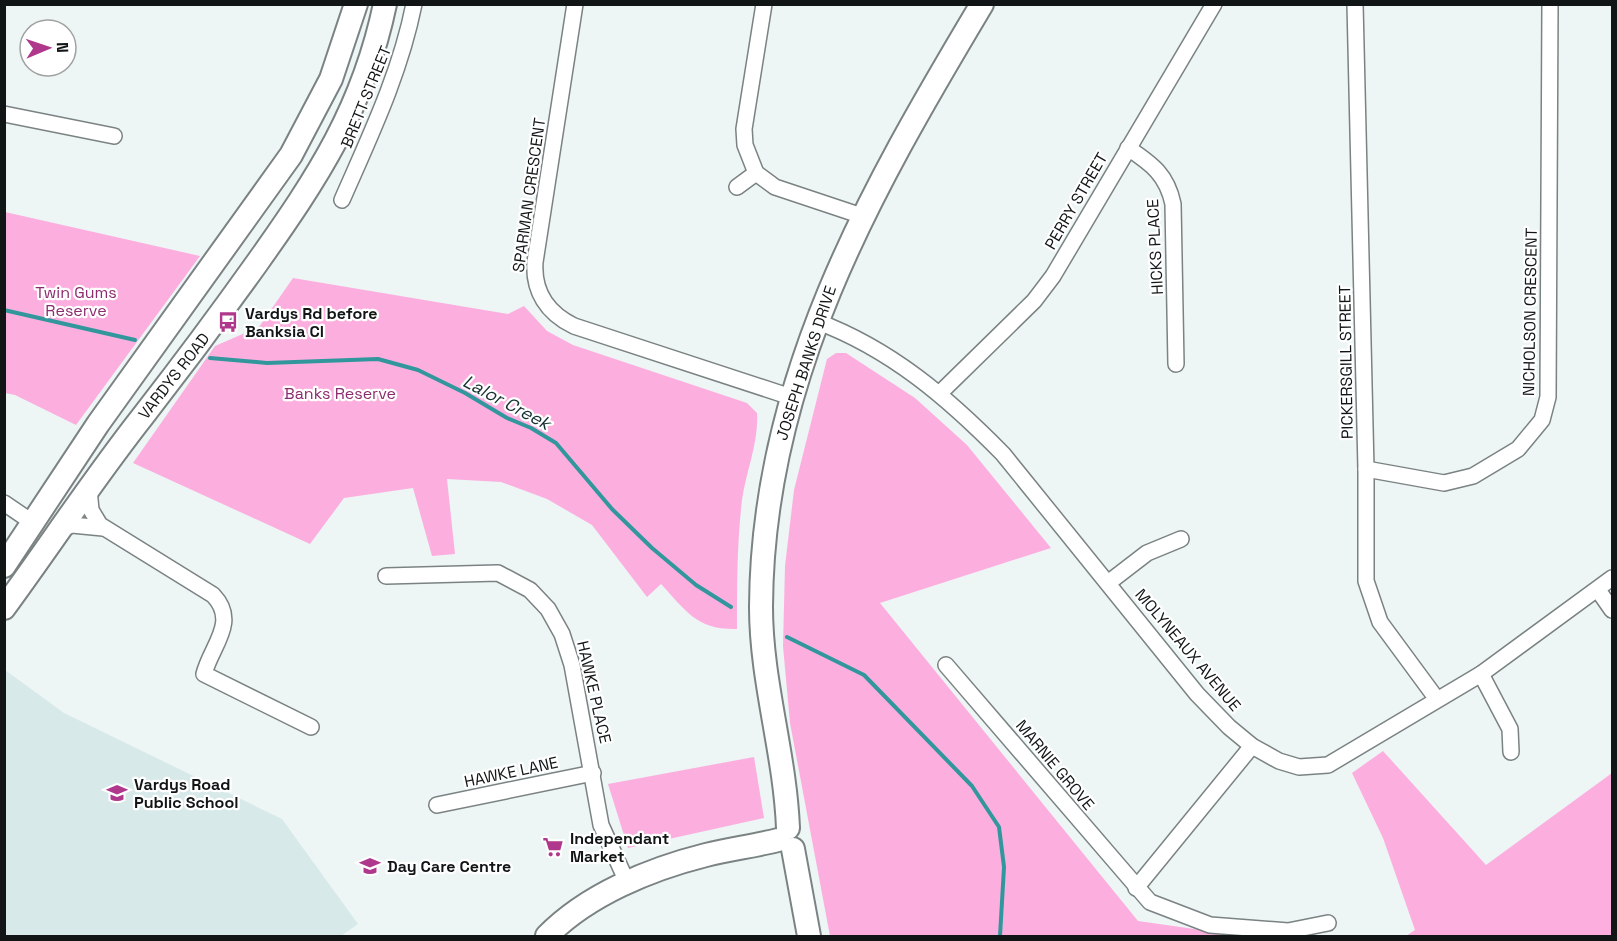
<svg xmlns="http://www.w3.org/2000/svg" width="1617" height="941" font-family="'Space Grotesk',sans-serif">
<rect width="100%" height="100%" fill="#edf5f5"/>
<polygon fill="#d8e9ea" points="5,670 64,713 282,819 358,924 341,936 5,936"/>
<g fill="#fcafdf">
<polygon points="5,212 200,256 76,425 15,395 5,393"/>
<path d="M293,278L508,314L524,306L547,331L573,345L747,403L757,413C759,442 746,471 742,500C737,543 737,586 737,629C697,630 686,611 661,584L647,597L592,525L547,499L501,482L447,479L455,554L432,556L413,488L344,498L310,544L133,463L215,346L259,327Z"/>
<polygon points="836,353 846,353 915,398 967,445 1051,548 880,603 1138,921 1244,936 830,936 790,723 783,646 785,566 794,490 827,359"/>
<polygon points="1383,751 1486,865 1612,773 1612,936 1406,936 1415,930 1383,838 1352,773"/>
<polygon points="754,757 764,818 628,848 608,784"/>
</g>
<g fill="none" stroke-linecap="round" stroke-linejoin="round">
<g stroke="#32979c" stroke-width="4">
<polyline points="4,310 135,340"/>
<polyline points="210,358 267,363 378,359 418,370 465,393 507,418 531,428 556,443 612,509 652,548 696,585 731,607"/>
<polyline points="787,637 864,675 972,786 999,827 1004,867 1000,936"/>
</g>
<g stroke="#7b8283" stroke-width="18">
<g id="street">
<path d="M575,4L535,262C533,291 547,313 574,326L791,397"/>
<polyline points="764,4 744,129 745,145 756,173 775,187 862,216"/>
<polyline points="1355,4 1366,469 1366,581 1380,622 1436,698"/>
<polyline points="4,114 114,136"/>
<path d="M1128,148C1152,164 1167,175 1173,204L1176,364"/>
<polyline points="737,187 756,173"/>
<path d="M342,200C370,136 400,74 414,4"/>
<path d="M816,321C891,349 948,398 1003,454L1197,694L1229,727L1252,746L1279,761L1299,767L1328,765L1481,674L1612,578"/>
<polyline points="940,393 1034,301 1053,276 1214,4"/>
<polyline points="1366,469 1444,483 1473,476 1518,449 1542,420 1548,397 1550,4"/>
<path d="M89,489L91,510L100,525L213,595C239,622 211,646 204,674L311,727"/>
<polyline points="4,503 32,522"/>
<polyline points="61,529 72,525 103,528"/>
<polyline points="386,576 498,573 530,590 548,609 562,634 572,665 601,825 627,882"/>
<polyline points="1108,583 1147,553 1181,539"/>
<polyline points="1598,590 1612,610"/>
<polyline points="946,665 1150,902 1210,925 1288,931 1328,923"/>
<polyline points="1481,674 1510,729 1511,752"/>
<polyline points="437,805 593,773"/>
<polyline points="1136,888 1252,746"/>
</g>
</g>
<g stroke="#7b8283" stroke-width="26">
<g id="secondary">
<polyline points="4,566 98,424 291,155 331,79 356,4"/>
<path d="M4,608C51,544 94,478 143,416C182,366 220,315 257,263C318,177 363,109 385,4"/>
<path d="M788,828C785,753 761,682 761,607C762,380 869,193 982,4"/>
<polyline points="793,849 809,936"/>
<path d="M547,936C587,895 650,869 706,855C730,849 754,846 778,840"/>
</g>
</g>
<use href="#street" stroke="#fff" stroke-width="15"/>
<use href="#secondary" stroke="#fff" stroke-width="22"/>
</g>
<defs>
<g id="bus-bare" transform="scale(1.62)"><path d="M-5-6H5V4H4V6H2V4H-2V6H-4V4H-5ZM-3.5-4V0h7V-4ZM-3.5 1.2v1.5H-2V1.2ZM2 1.2v1.5H3.5V1.2Z" fill="#af378c" stroke="#fff" stroke-width="2.5" paint-order="stroke"/></g>
<g id="school-bare" transform="scale(1.62)"><path d="M0-5L7-2L0 1L-7-2ZM-4 1L0 2.5L4 1V4Q0 6-4 4Z" fill="#af378c" stroke="#fff" stroke-width="2.5" paint-order="stroke"/></g>
<g id="supermarket-bare" transform="scale(1.62)"><path d="M-6-5.5h2.5l.6 2H6L4.5 2H-2.5L-4.4-4H-6ZM-1.5 3.2a1.3 1.3 0 1 0 .1 0ZM3 3.2a1.3 1.3 0 1 0 .1 0Z" fill="#af378c" stroke="#fff" stroke-width="2.5" paint-order="stroke"/></g>
</defs>
<g fill-rule="evenodd">
<use href="#bus-bare" x="228" y="322"/>
<use href="#school-bare" x="117" y="793"/>
<use href="#supermarket-bare" x="553" y="847"/>
<use href="#school-bare" x="370" y="866"/>
</g>
<g text-anchor="middle" dominant-baseline="central" stroke-width="4.5" stroke-linejoin="round" paint-order="stroke">
<g font-size="16" fill="#121515" stroke="#fff">
<text transform="translate(366 97) rotate(-68)">BRETT STREET</text>
<text transform="translate(529 195) rotate(-82)">SPARMAN CRESCENT</text>
<text transform="translate(1076 201) rotate(-60)">PERRY STREET</text>
<text transform="translate(1155 247) rotate(-93)">HICKS PLACE</text>
<text transform="translate(1530 312) rotate(-89)">NICHOLSON CRESCENT</text>
<text transform="translate(1346 362) rotate(-91)">PICKERSGILL STREET</text>
<text transform="translate(806 363) rotate(-72)">JOSEPH BANKS DRIVE</text>
<text transform="translate(174 376) rotate(-52)">VARDYS ROAD</text>
<text transform="translate(1188 650) rotate(50)">MOLYNEAUX AVENUE</text>
<text transform="translate(594 692) rotate(77)">HAWKE PLACE</text>
<text transform="translate(1055 765) rotate(50)">MARNIE GROVE</text>
<text transform="translate(511 772) rotate(-12)">HAWKE LANE</text>
</g>
<g font-size="16" fill="#8b2c6f" stroke="#fff">
<text x="76" y="292">Twin Gums<tspan x="76" dy="18">Reserve</tspan></text>
<text x="340" y="393">Banks Reserve</text>
</g>
<g font-size="16" font-weight="bold" fill="#121515" stroke="#fff" text-anchor="start">
<text x="245" y="313">Vardys Rd before<tspan x="245" dy="18">Banksia Cl</tspan></text>
<text x="134" y="784">Vardys Road<tspan x="134" dy="18">Public School</tspan></text>
<text x="570" y="838">Independant<tspan x="570" dy="18">Market</tspan></text>
<text x="387" y="866">Day Care Centre</text>
</g>
<g font-size="18" font-style="italic" fill="#172f30" stroke="#fff">
<text transform="translate(507 402) rotate(28)">Lalor Creek</text>
</g>
</g>
<rect width="1617" height="941" fill="none" stroke="#121515" stroke-width="12"/>
<g transform="translate(48 48) rotate(88)"><circle r="28" fill="#ffffff" stroke="#a0a1a1" stroke-width="1.5"/>
<path d="M0-4.5L10 22L0 15L-10 22Z" fill="#af378c"/>
<text y="-9" font-size="16" font-weight="bold" text-anchor="middle" fill="#121515">N</text>
</g>
</svg>
